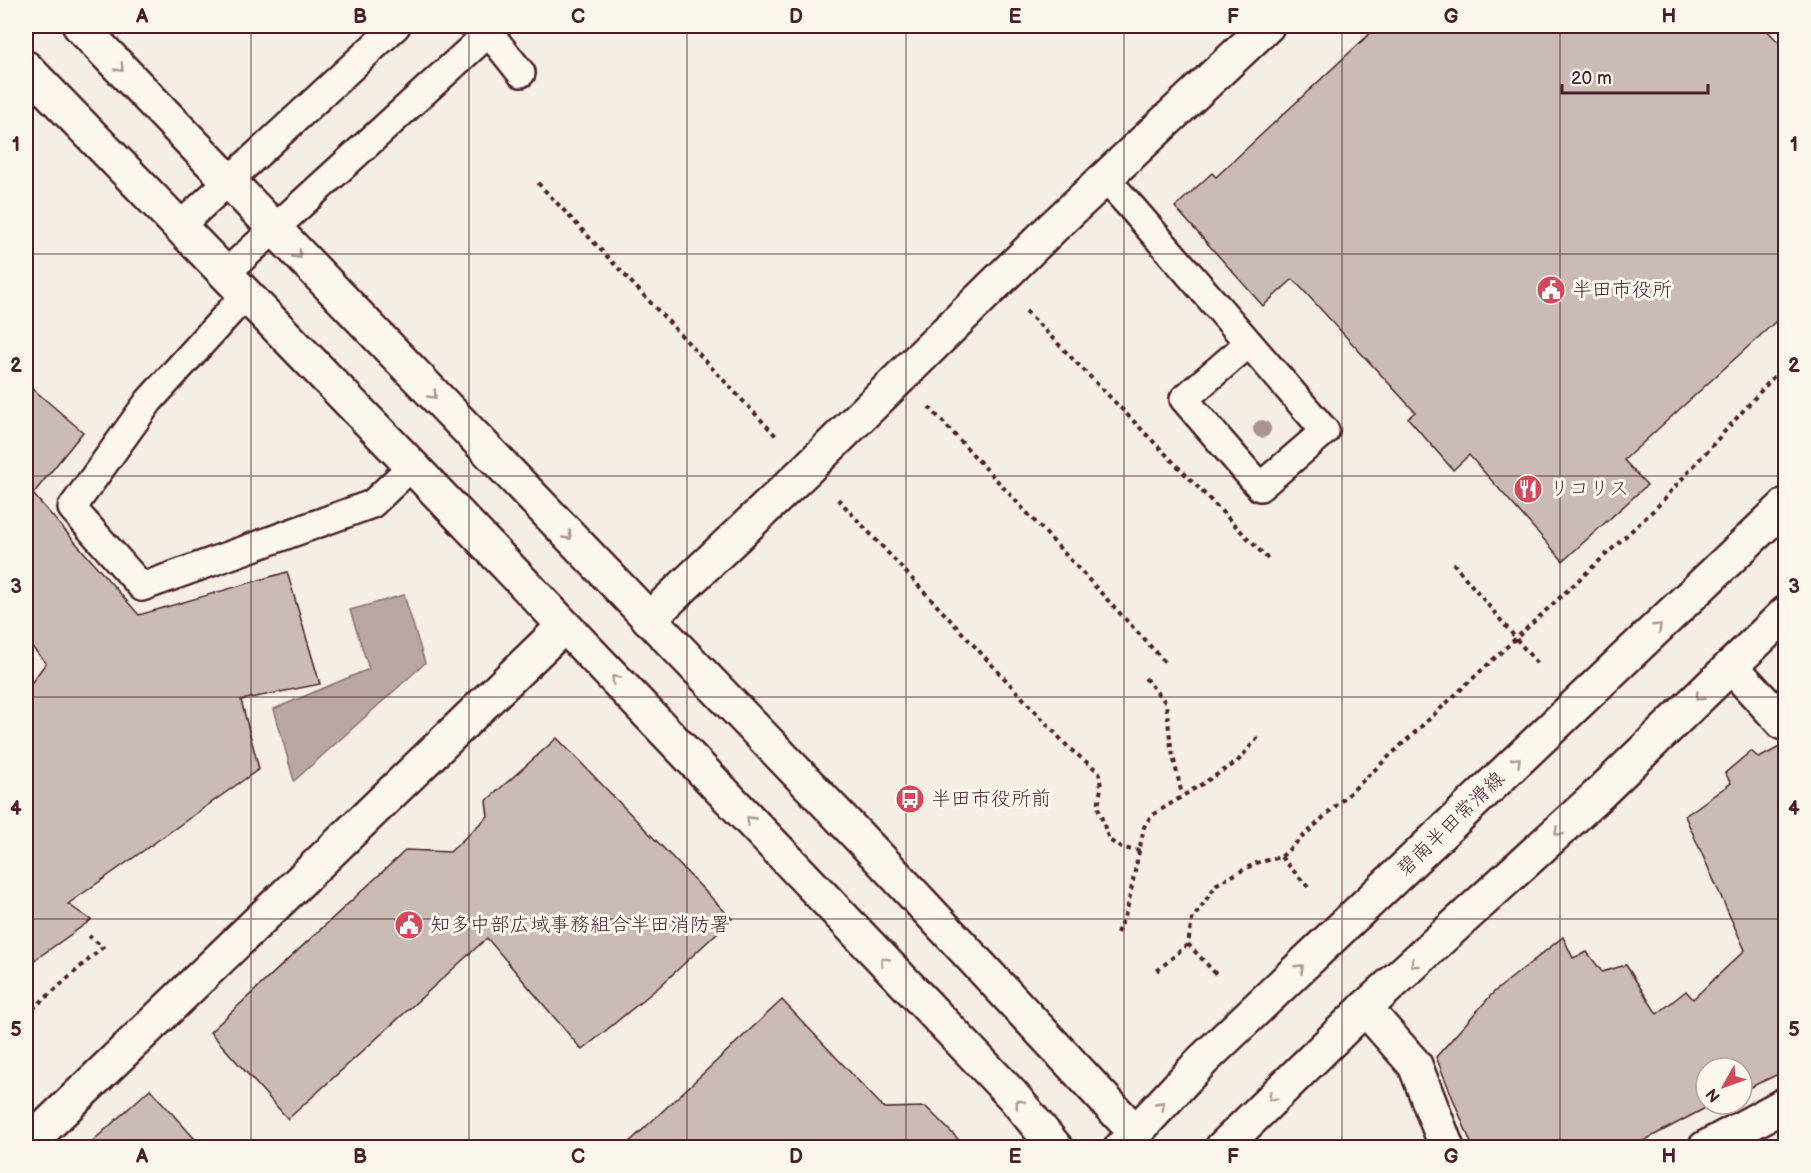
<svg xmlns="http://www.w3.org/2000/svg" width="1811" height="1173" font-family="'Balsamiq Sans','Klee One',sans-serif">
<rect width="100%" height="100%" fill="#f4eee4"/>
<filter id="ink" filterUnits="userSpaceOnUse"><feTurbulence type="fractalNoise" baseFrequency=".0167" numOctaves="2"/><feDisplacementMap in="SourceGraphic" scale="12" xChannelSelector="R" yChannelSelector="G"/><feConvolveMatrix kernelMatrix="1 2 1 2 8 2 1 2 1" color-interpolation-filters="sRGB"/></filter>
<g filter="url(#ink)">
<polygon fill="#baa7a5" stroke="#8d7174" stroke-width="1.5" points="404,595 425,663 294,781 274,709 369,669 350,610"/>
<g fill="#cabbb6" stroke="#4a1f2b" stroke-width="1.5">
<polygon points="1378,26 1763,26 1785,49 1785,313 1624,460 1647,485 1563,561 1469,455 1453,470 1408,418 1415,412 1293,279 1263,306 1175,207 1212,173 1216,177"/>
<polygon points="26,383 83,432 33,494 139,615 287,572 320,684 241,700 259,769 68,904 91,920 26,966 26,690 46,663 26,640"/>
<polygon points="557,738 732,919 659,987 582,1050 487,938 288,1119 210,1032 406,850 450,852 488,816 486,801"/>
<polygon points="1785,744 1785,1071 1742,1091 1742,1068 1706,1068 1706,1104 1713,1104 1630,1148 1473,1148 1436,1057 1494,992 1563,937 1573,958 1587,952 1602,972 1626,965 1657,1014 1686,991 1693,999 1745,950 1685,816 1731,783 1725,773 1751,751 1759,758"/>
<polygon points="782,1000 884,1108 926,1107 967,1148 623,1148"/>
<polygon points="150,1089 203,1148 85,1148"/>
</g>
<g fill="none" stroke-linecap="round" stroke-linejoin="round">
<g stroke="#4a1f2b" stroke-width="32">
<g id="service">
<polyline points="489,33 521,73"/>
<polyline points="1106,179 1132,208 1325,431 1260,487 1184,399 1249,343"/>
<polyline points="180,226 396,26"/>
<polyline points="226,273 496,26"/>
<polyline points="246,294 149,401 72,508 142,587 372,504 412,466"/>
</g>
</g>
<g stroke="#4a1f2b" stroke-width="38">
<g id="minor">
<polyline points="649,619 807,469 1051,229 1267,26"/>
<polyline points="1731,666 1783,723 1786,721"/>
<polyline points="1365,1008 1415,1065 1447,1148"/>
<polyline points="1705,1148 1786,1104"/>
</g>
</g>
<g stroke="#4a1f2b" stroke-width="38">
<g id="tertiary">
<polyline points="80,26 885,864 1135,1132"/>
<polyline points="26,68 412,466 1013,1096 1056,1148"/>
<polyline points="26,1146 564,626"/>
</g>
</g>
<g stroke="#4a1f2b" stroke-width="38">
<g id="secondary">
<polyline points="1121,1148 1204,1059 1786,505"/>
<polyline points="1222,1148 1365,1008 1596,797 1786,613"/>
</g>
</g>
<g stroke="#4a1f2b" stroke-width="4" stroke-dasharray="4.5 4.5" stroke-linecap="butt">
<polyline points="538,183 778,438"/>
<polyline points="1026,311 1270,561"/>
<polyline points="929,407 1165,662"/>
<polyline points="838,499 1070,749 1099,772 1101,788 1098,807 1109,840 1122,848 1141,851"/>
<polyline points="1453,563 1539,666"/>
<polyline points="1145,678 1166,703 1171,747 1182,795"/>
<polyline points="1281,857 1308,887"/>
<polyline points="1117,933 1127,910 1144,827 1151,816 1237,762 1260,735"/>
<polyline points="1188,944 1216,974"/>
<polyline points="1157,971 1188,944 1192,920 1217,884 1256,863 1281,857 1656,508 1786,363"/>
<polyline points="26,1015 103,947 89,936"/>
</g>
<use href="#service" stroke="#fbf7ec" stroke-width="27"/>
<use href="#minor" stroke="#fbf7ec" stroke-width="33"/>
<use href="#tertiary" stroke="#fbf7ec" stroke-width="33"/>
<use href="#secondary" stroke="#fbf7ec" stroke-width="33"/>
</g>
<circle fill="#aa9494" cx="1262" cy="429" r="9"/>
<defs><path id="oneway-chevron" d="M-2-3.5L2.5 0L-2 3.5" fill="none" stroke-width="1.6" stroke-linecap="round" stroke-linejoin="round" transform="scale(1.5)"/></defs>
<g stroke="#ab9695">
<use href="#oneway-chevron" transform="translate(120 68) rotate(46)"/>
<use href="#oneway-chevron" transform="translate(298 255) rotate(46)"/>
<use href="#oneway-chevron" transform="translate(433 395) rotate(46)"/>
<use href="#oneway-chevron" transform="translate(568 536) rotate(46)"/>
<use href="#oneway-chevron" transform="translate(1658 627) rotate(-44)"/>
<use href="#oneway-chevron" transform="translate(615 679) rotate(-134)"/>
<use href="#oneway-chevron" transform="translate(1699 697) rotate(136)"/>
<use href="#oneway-chevron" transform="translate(1517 761) rotate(-44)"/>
<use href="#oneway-chevron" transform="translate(750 820) rotate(-134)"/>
<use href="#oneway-chevron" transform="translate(1558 832) rotate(138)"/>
<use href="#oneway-chevron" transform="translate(884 961) rotate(-134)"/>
<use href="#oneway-chevron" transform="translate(1414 964) rotate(138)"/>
<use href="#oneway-chevron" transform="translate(1300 968) rotate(-44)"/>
<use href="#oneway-chevron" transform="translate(1272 1097) rotate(136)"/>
<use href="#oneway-chevron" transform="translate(1019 1103) rotate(-130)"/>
<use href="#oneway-chevron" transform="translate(1161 1105) rotate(-46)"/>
</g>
</g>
<path fill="none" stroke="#4a1f2b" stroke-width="1.5" stroke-opacity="0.55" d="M251,26V1148M469,26V1148M687,26V1148M906,26V1148M1124,26V1148M1342,26V1148M1560,26V1148M26,254H1786M26,476H1786M26,697H1786M26,919H1786"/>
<defs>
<g id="civic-disc" transform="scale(1.5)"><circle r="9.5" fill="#d1495b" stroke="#fbf7ec"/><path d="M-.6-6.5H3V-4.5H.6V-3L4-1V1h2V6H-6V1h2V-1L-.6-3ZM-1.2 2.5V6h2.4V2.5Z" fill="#fff"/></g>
<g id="restaurant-disc" transform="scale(1.5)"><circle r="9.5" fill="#d1495b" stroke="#fbf7ec"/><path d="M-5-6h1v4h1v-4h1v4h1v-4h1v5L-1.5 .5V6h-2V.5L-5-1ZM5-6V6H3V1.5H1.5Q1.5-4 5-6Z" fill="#fff"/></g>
<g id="bus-disc" transform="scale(1.5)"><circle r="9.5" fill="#d1495b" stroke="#fbf7ec"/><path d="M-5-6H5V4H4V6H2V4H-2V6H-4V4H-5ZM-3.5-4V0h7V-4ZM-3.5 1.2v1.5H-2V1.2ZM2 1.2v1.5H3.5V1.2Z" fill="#fff"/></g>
</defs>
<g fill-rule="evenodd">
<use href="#civic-disc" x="1551" y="290"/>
<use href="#restaurant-disc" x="1528" y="489"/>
<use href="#bus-disc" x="910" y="799"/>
<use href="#civic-disc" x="409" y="925"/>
</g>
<g text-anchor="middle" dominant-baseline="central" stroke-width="6" stroke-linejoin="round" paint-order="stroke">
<g font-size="20" fill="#4a1f2b" stroke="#fbf7ec" text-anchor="start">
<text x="1572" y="290">半田市役所</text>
<text x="1549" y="489">リコリス</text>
<text x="931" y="799">半田市役所前</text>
<text x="430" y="925">知多中部広域事務組合半田消防署</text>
</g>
<g font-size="20" fill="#4a1f2b" stroke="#fbf7ec">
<text transform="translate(1451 824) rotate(-44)">碧南半田常滑線</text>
</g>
</g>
<rect width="1811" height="1173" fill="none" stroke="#fbf7ec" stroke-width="66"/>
<g transform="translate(1724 1086) rotate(230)"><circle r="28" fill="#fbf7ec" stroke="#b4a19f" stroke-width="1.5"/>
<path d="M0-4.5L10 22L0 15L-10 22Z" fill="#d1495b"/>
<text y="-9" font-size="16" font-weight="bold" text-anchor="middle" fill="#4a1f2b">N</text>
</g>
<path d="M1562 84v9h146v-9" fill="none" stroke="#4a1f2b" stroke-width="3"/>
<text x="1571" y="84" font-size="18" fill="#4a1f2b" stroke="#fbf7ec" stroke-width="4.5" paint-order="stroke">20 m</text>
<rect x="33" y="33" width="1745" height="1107" fill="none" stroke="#4a1f2b" stroke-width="2"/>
<g font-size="20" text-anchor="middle" font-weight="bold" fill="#4a1f2b">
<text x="142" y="23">A</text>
<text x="360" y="23">B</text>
<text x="578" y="23">C</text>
<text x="796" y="23">D</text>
<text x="1015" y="23">E</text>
<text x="1233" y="23">F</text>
<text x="1451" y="23">G</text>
<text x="1669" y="23">H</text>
<text x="16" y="151">1</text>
<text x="1794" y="151">1</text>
<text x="16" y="372">2</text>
<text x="1794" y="372">2</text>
<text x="16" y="593">3</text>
<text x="1794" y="593">3</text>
<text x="16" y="815">4</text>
<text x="1794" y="815">4</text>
<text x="16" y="1036">5</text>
<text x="1794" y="1036">5</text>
<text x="142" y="1163">A</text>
<text x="360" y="1163">B</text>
<text x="578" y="1163">C</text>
<text x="796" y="1163">D</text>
<text x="1015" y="1163">E</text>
<text x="1233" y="1163">F</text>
<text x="1451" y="1163">G</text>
<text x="1669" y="1163">H</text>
</g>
</svg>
